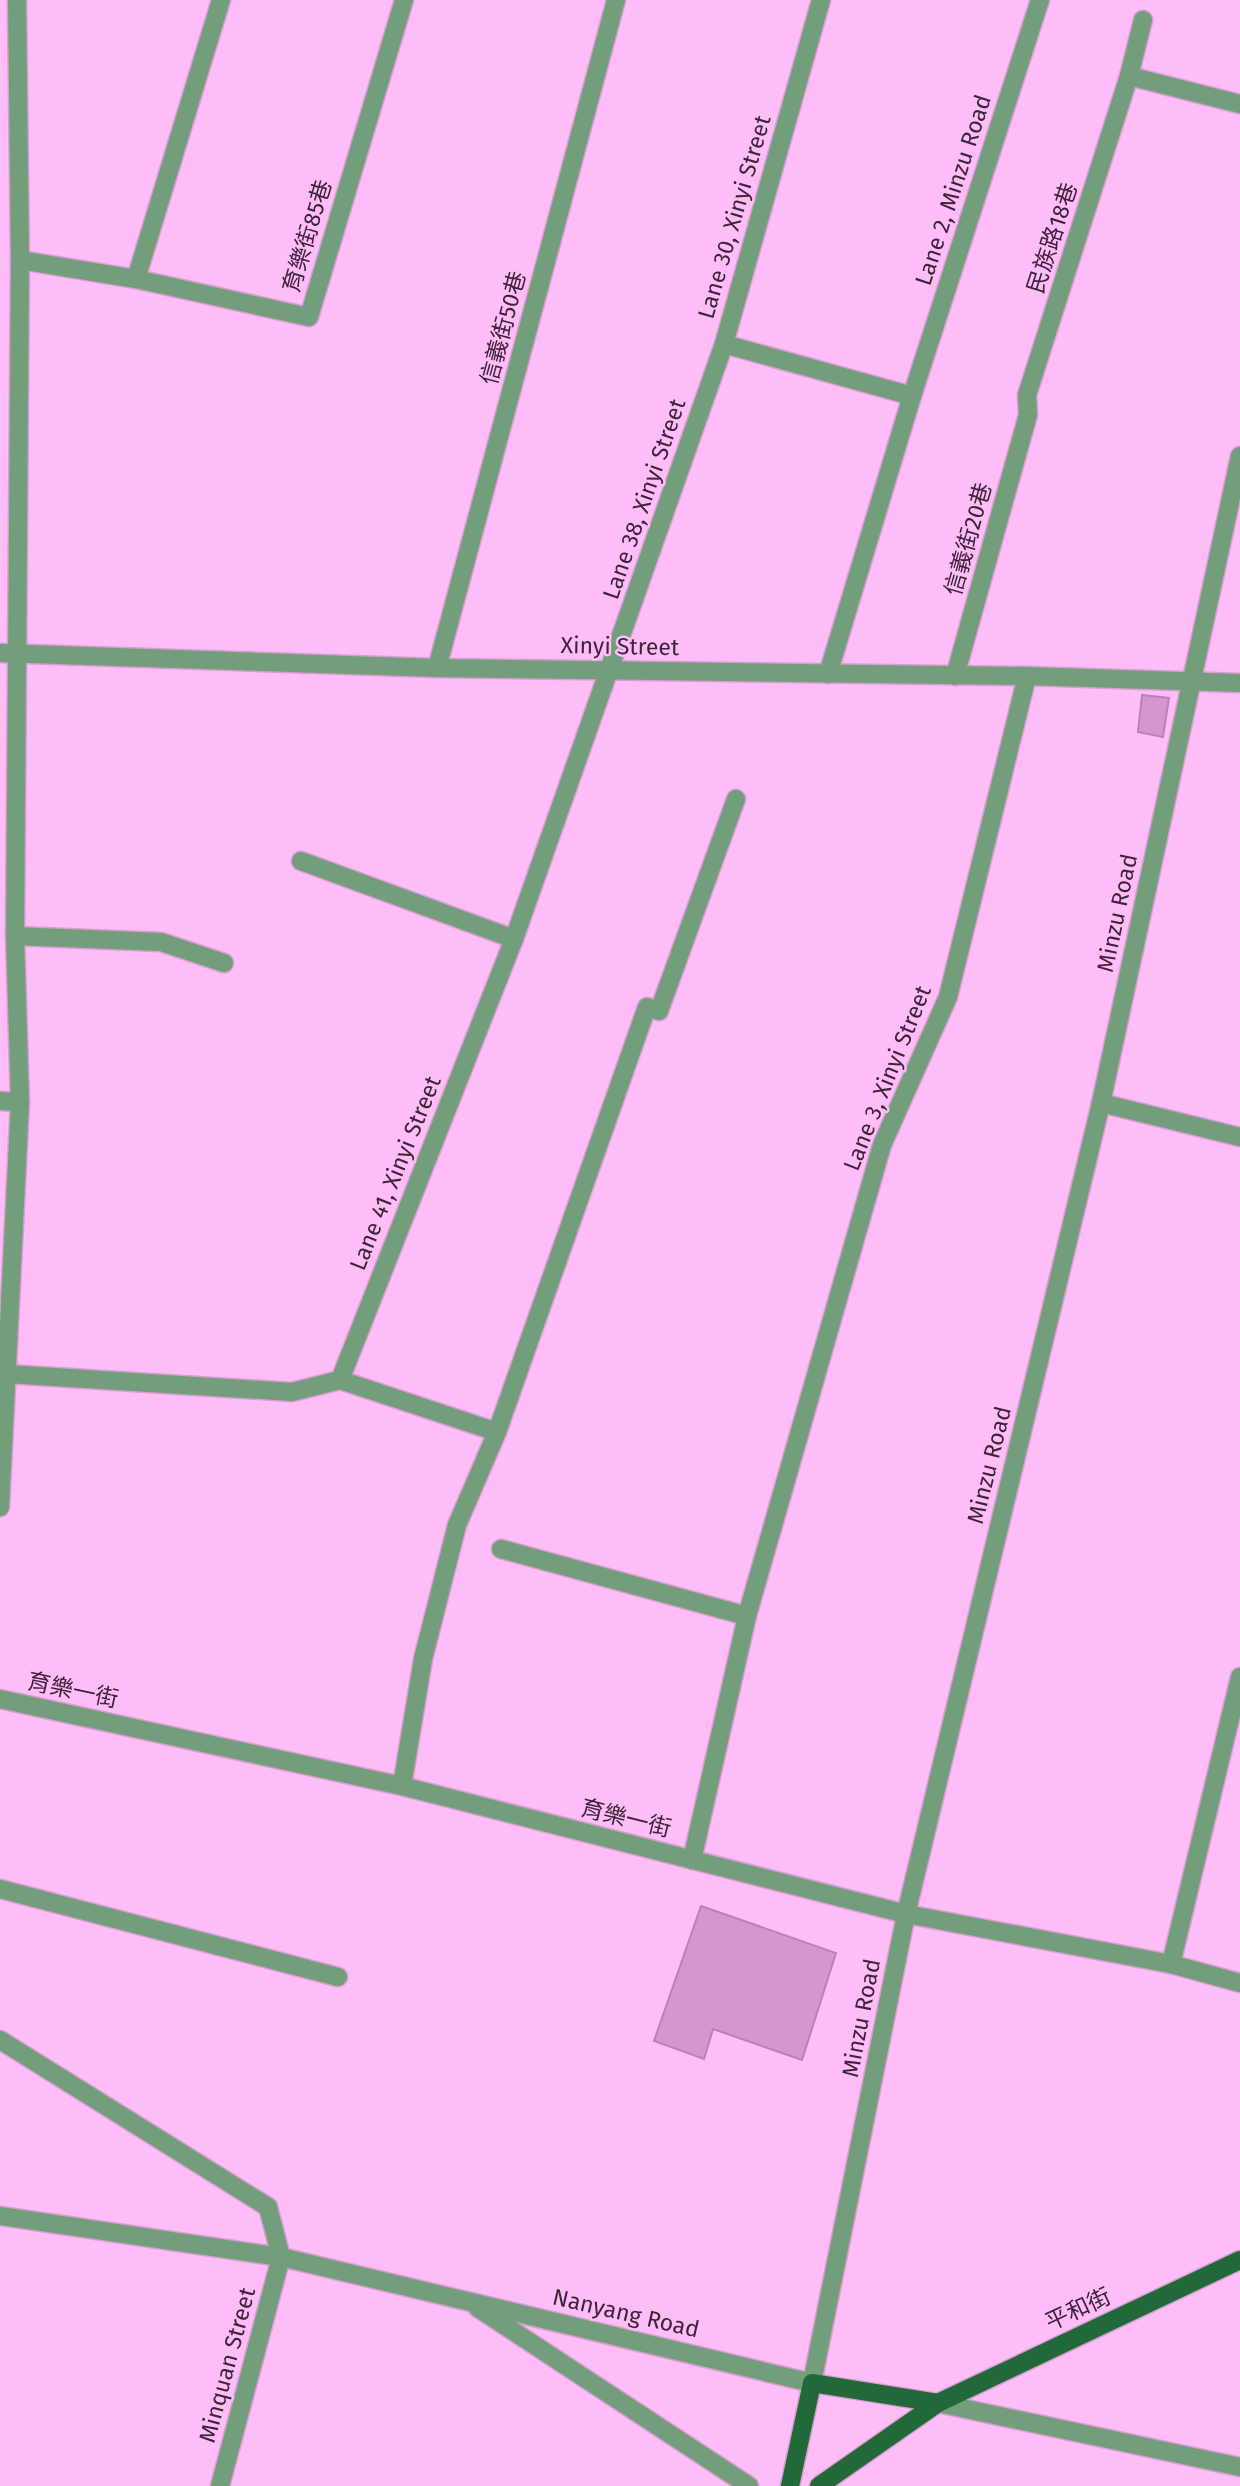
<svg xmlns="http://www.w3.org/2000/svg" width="1240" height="2486" font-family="'Fira Sans','Noto Sans TC',sans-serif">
<rect width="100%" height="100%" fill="#febdf6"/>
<g fill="#d596cd" stroke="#bd80b6" stroke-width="2">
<polygon points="1142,695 1169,698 1163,737 1138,732"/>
<polygon points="701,1906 836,1953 802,2060 713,2029 704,2059 654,2041"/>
</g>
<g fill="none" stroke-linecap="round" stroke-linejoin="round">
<g stroke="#d79ed0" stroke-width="21">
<g id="minor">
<polyline points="1129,76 1240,104"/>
<polyline points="20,260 136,279 309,317 404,0"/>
<polyline points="136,279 221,0"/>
<polyline points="724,344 912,396"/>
<polyline points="0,653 437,668 1027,676 1240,683"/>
<polyline points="437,668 616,0"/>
<polyline points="828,674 912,396 1040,0"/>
<polyline points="955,676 1028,415 1027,395 1129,76 1143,20"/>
<polyline points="301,861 514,939"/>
<polyline points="15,936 161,942 224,963"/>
<polyline points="0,1101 20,1102"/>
<polyline points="1101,1103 1240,1137"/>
<polyline points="7,1374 292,1392 340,1380 514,939 724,344 821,0"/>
<polyline points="340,1380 497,1432 647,1007 659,1011 736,799"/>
<polyline points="0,1507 20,1102 15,936 20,260 17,0"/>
<polyline points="501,1549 747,1616"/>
<polyline points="0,1699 402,1786 906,1914 1171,1964 1240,1983"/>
<polyline points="402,1786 423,1659 457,1525 497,1432"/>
<polyline points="692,1860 747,1616 882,1145 948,997 1027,676"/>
<polyline points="0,1889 338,1977"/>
<polyline points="1171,1964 1240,1677"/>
<polyline points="0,2040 268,2207 281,2257 220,2486"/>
<polyline points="0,2216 281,2257 812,2383 906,1914 1101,1103 1240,456"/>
<polyline points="478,2308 749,2486"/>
<polyline points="938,2403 1240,2467"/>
</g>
</g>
<g stroke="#d79ed0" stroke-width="21">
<g id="major">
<polyline points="790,2486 812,2383 938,2403"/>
<polyline points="819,2486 938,2403 1240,2260"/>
</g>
</g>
<use href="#minor" stroke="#729e7c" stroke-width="18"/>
<use href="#major" stroke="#226939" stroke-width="18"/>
</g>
<g text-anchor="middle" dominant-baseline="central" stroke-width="5" stroke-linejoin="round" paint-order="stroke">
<g font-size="23" fill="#3d243a" stroke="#febdf6">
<text transform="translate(953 190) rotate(-72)">Lane 2, Minzu Road</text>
<text transform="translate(734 217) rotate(-74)">Lane 30, Xinyi Street</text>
<text transform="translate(307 236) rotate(-73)">育樂街85巷</text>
<text transform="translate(1052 238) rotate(-72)">民族路18巷</text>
<text transform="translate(503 328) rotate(-75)">信義街50巷</text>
<text transform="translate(644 499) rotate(-71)">Lane 38, Xinyi Street</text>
<text transform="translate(968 539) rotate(-74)">信義街20巷</text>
<text transform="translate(620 646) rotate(1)">Xinyi Street</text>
<text transform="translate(1117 913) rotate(-78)">Minzu Road</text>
<text transform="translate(887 1078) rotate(-68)">Lane 3, Xinyi Street</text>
<text transform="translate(395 1173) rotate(-68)">Lane 41, Xinyi Street</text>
<text transform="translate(989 1465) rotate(-76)">Minzu Road</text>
<text transform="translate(73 1690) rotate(12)">育樂一街</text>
<text transform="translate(626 1818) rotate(14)">育樂一街</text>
<text transform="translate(861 2018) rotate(-79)">Minzu Road</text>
<text transform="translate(1078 2309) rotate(-25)">平和街</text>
<text transform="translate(626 2313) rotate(13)">Nanyang Road</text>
<text transform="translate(227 2365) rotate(-75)">Minquan Street</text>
</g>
</g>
</svg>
